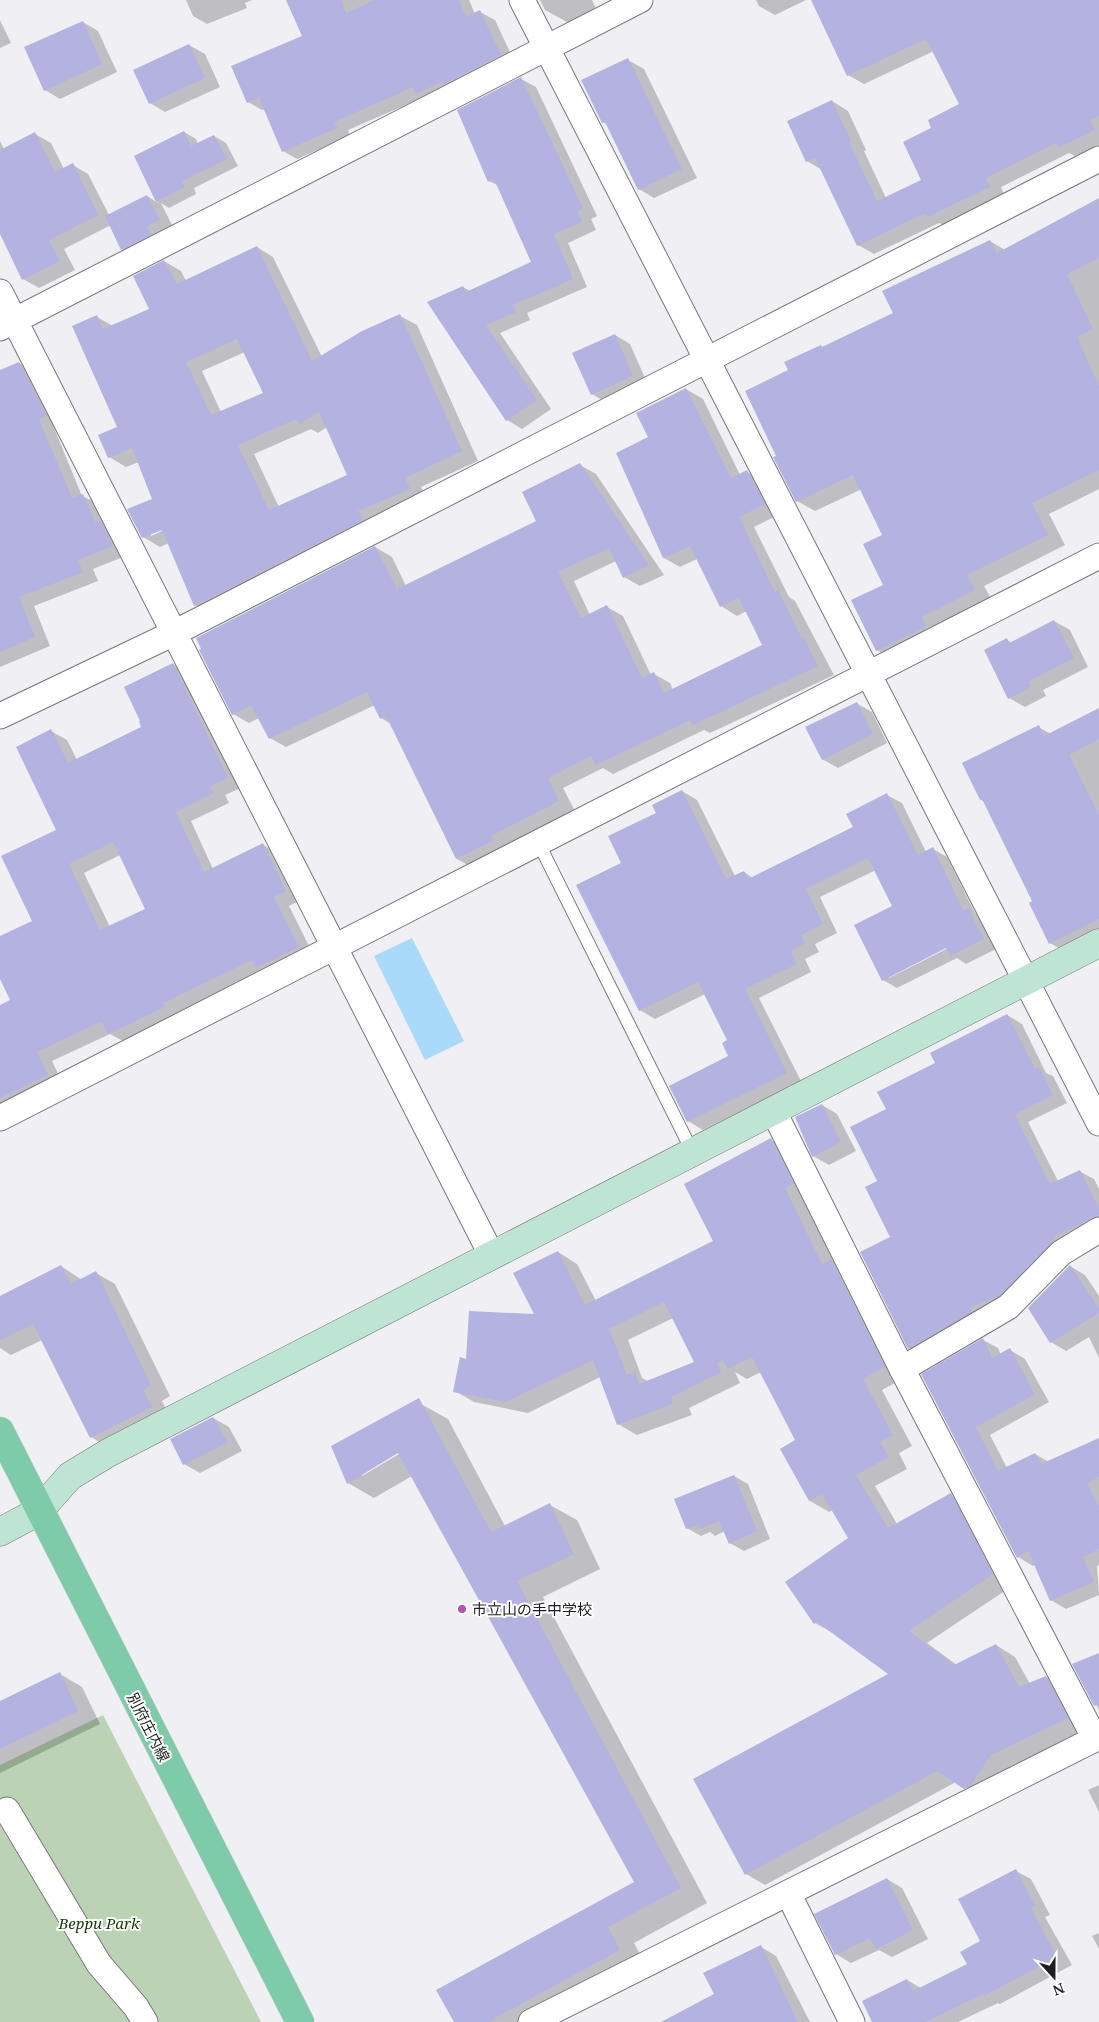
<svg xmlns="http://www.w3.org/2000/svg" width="1099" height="2022" font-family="'Noto Serif','Noto Sans JP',serif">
<rect width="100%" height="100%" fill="#efeff4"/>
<polygon fill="#bbd2b5" points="103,1715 261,2022 0,2022 0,1765"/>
<polygon fill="#aadafa" points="412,938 464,1041 425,1060 374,956"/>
<g fill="#0003" fill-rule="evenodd">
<polygon points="186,0 252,0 245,3 247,8 207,24 193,16"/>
<polygon points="288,0 469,0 475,14 480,12 495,20 515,63 424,97 348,130 350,136 297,159 283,151 265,109 262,110 248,102 304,37"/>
<polygon points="540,0 592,0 599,15 576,27 545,10"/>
<polygon points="756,0 806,0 775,15 759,6"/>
<polygon points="813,0 1099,0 1099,145 1075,156 1069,153 1001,187 1005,197 944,225 939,223 874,254 858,245 822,170 807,161 832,101 848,111 866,150 864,151 886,198 923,181 933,129 960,105 934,51 864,84 848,75"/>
<polygon points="0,20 11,43 0,48"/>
<polygon points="83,22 98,31 117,72 60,99 45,90"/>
<polygon points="189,45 205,54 220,87 165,112 150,103"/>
<polygon points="628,60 644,69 697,178 654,198 639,189 609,126 603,122"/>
<polygon points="521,79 536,87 597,216 591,219 596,230 568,243 587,287 527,313 530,320 500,333 551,409 522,429 507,420 463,287 470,291 533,262 499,186 489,181"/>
<polygon points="184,132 196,139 198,144 214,136 226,143 238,166 194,188 196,194 169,208 161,203 174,229 137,258 122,249 111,225 64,249 75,270 39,288 23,279 0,231 0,141 4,149 35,134 51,143 64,169 73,165 88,174 109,215 147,196 158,203 136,156"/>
<polygon points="1099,199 1099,489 1049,514 1065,545 984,586 992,600 894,661 877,650 884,585 884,536 862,489 815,511 797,501 778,456 790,370 821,346 824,348 894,314 990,241 1005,250"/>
<path d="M257,247L273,257L322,357L400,316L417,325L478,461L421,487L426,498L212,615L195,605L169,543L160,547L143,537L154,499L139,462L126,467L109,457L118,427L97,317L113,326L151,310L164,261L181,271L186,281ZM245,352L265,393L221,412L202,371ZM327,427L349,476L279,507L254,454L311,429L318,433ZM167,526L168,528L151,536V533Z"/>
<polygon points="615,335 630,344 648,385 607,403 592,394"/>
<polygon points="19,363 35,372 62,425 54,428 82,496 99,504 128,555 93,569 98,581 34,606 50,646 0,667 0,372"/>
<polygon points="686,389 703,399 740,475 747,472 764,481 780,514 754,527 789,597 795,601 834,675 710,733 704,730 613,774 603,768 563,788 575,811 506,845 509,850 473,868 457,859 391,724 381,718 375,705 286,747 270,738 259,718 249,723 233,714 375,547 392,557 406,586 538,522 580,465 596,474 664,575 640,586 624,577 616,561 574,581 590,615 607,607 623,616 651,675 654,674 670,683 673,690 764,646 747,611 737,616 721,606 697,559 680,567 664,558 618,453 650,438"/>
<polygon points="1054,621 1070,630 1088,667 1043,690 1046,696 1025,707 1009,698 1007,640 1012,643"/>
<path d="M173,664L189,673L243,787L225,795L229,803L191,821L213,869L263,845L279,854L301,900L289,906L314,956L263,971L178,1012L180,1016L125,1042L110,1034L52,1061L63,1084L0,1108V1007L12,1001L0,976V937L34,921L57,830L51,731L67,740L77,760L143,727ZM120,855L147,909L110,927L84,873Z"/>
<polygon points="856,703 872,712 887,743 838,768 822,759"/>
<polygon points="1099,710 1099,937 1067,953 1050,943 1034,902 985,802 981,800 964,764 1038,727 1051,734"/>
<path d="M682,791L697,800L735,876L744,872L753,878L854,827L887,795L902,803L926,852L933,849L947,857L975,913L983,918L998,948L966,964L957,958L897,988L883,980L894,906L876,870L820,897L837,933L815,944L819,952L805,959L811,972L759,998L801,1081L703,1130L688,1121L730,1057L729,1041L705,994L655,1019L640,1010L623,863L657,813ZM951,944L952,946L889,978V975Z"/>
<polygon points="1007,1015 1022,1024 1046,1073 1053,1076 1067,1103 1028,1122 1058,1181 1079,1171 1094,1179 1099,1189 1099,1230 1068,1249 924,1356 909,1348 892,1237 879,1182 887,1109 937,1064"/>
<polygon points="822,1105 837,1114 856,1151 829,1165 813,1156"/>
<path d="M771,1140L790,1151L804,1199L835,1263L851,1272L904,1378L882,1390L912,1446L899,1453L907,1469L875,1486L897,1524L951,1495L970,1506L1012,1586L927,1643L957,1665L996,1645L1015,1657L1030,1684L1046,1677L1065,1688L1087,1730L1010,1766L990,1796L984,1799L956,1782L765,1885L746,1874L891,1675L835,1634L815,1623L850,1538L833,1510L829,1512L810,1501L797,1441L761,1372L747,1379L735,1372L740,1383L689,1408L692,1415L637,1435L618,1424L600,1377L528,1413L474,1402L455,1391L467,1360L536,1316L558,1252L577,1264L596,1301L714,1241ZM673,1318L696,1363L648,1381L642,1378L628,1340Z"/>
<polygon points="61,1266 82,1280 96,1273 115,1284 170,1396 162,1401 171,1418 110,1448 91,1437 42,1340 11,1355 0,1348 0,1297"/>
<polygon points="1070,1266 1085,1275 1099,1296 1099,1358 1089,1337 1066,1351 1051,1342"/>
<polygon points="983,1340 998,1348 1001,1355 1010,1350 1025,1359 1049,1402 990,1435 1007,1468 1035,1454 1049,1462 1099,1452 1099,1565 1097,1566 1099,1595 1066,1609 1051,1600 1035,1564 1033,1566 1018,1557 923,1375"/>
<path d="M421,1404L448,1419L505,1526L550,1505L577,1520L600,1569L543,1597L707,1903L634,1943L646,1965L543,2022H455L636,1883L412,1476L374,1498L348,1483ZM403,1449L404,1451L362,1476V1473Z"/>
<polygon points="213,1418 229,1427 242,1451 200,1473 184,1464"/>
<polygon points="734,1476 748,1484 770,1539 744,1551 730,1543 725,1531 715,1536 710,1532 701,1536 687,1528"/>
<polygon points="1099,1655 1099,1710 1074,1665"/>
<polygon points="60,1674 82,1687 100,1724 0,1773 0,1703"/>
<polygon points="1099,1785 1099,1812 1088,1790"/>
<polygon points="1016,1871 1031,1879 1050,1915 1045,1917 1072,1965 1000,2004 998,2003 958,2022 874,2022 907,1980 921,1988 968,1965"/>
<polygon points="887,1879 902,1888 928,1939 892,1957 879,1950 851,1963 836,1954"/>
<polygon points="1099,1933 1099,1949 1092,1936"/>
<polygon points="761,1947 776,1956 810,2022 664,2022 715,1995"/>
</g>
<g fill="#b3b2e1" fill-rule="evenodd">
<polygon points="286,0 341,0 346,13 375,0 459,0 466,17 480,10 501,55 444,84 443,81 416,94 413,87 334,122 337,128 282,152 259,98 247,103 231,66 302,36"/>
<polygon points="811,0 1099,0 1099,116 1090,120 1095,130 1058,148 1056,143 986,178 990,187 927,217 925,213 857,246 815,158 806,162 787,121 832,100 851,141 849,142 877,201 921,180 903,142 931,128 928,120 959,104 926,39 847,76"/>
<polygon points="83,21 102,64 44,91 24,47"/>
<polygon points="189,44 205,78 149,104 133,70"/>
<polygon points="628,58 682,169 638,190 605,122 602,123 581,80"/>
<polygon points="521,77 583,208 577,211 582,222 554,234 573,279 513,305 516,312 486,325 537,400 506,421 427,302 463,286 466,292 531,262 494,179 488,182 457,110"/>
<polygon points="184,131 191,146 214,135 227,159 182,181 185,187 156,202 134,156"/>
<polygon points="35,132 55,172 73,163 98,215 49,240 60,261 22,280 0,234 0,150"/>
<polygon points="147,195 160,220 147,226 151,235 121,250 105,216"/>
<polygon points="1099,198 1099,258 1067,274 1093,329 1077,337 1099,386 1099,470 1032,503 1048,535 967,575 975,590 922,617 926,627 876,651 851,600 883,585 863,544 882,535 853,475 796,502 773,457 776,456 745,391 788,370 784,362 821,345 822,347 893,313 882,291 990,240 997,253"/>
<path d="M257,246L312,361L362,331L400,314L462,451L405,478L410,489L358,511L363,520L194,606L162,530L142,538L127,509L152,499L132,448L108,458L98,435L117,427L72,326L97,315L103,329L149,309L133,276L164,260L177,284ZM237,339L263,393L211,415L186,362ZM319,412L347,475L269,510L238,445L296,419L300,424Z"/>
<polygon points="615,334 633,376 591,395 572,353"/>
<polygon points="19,362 47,416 39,419 72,498 83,494 95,522 100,520 113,546 78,560 83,572 19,597 35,637 0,652 0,370"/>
<polygon points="686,388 731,478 747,470 765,504 739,517 775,592 778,590 802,639 804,638 818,666 693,725 690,720 596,765 591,756 548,778 559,801 491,836 493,841 456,859 386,716 380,719 367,692 269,739 251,705 232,715 199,650 201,649 196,638 375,546 397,589 536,521 522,492 580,463 649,565 623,578 609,548 558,572 581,618 607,605 642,678 654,672 664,693 762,645 739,598 720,607 690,546 663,558 616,453 648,437 636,413"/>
<polygon points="1054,620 1074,658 1028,682 1031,687 1008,699 984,650 1007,638 1009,643"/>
<path d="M173,663L228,778L210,786L214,793L176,812L204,872L263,843L286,891L274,897L299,947L256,968L252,960L163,1003L165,1007L108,1034L102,1021L37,1052L48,1075L0,1098V1005L10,1000L0,979V936L32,921L1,856L56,830L16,747L51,729L68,763L141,727L139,721H140L124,687ZM113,842L145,909L100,930L69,864Z"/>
<polygon points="857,702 873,734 822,760 805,727"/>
<polygon points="1099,708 1099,739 1069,755 1099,815 1099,919 1049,944 1029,903 1032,901 982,799 980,800 962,763 1039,725 1044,736"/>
<polygon points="682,790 726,879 744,871 748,879 853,827 846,814 887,793 918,855 933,847 963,910 968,908 984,939 950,956 946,948 882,981 854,925 892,906 868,858 806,889 823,924 801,935 805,943 791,951 797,964 745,989 787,1073 687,1122 669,1086 728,1056 722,1043 727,1040 698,982 639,1011 576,885 621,863 608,836 656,813 652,805"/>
<polygon points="1007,1014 1035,1069 1039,1067 1053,1095 1015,1114 1050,1184 1080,1170 1099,1209 1099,1215 1052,1238 1054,1240 999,1296 970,1308 972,1312 908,1349 860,1252 890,1237 865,1187 877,1181 850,1127 886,1109 877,1092 935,1063 930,1053"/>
<polygon points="822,1104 841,1142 812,1157 795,1117"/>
<path d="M771,1138L794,1184L785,1188L822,1264L831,1259L885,1367L863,1379L893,1435L880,1442L889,1457L856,1475L888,1528L951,1493L993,1574L909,1631L954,1665L996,1644L1019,1687L1046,1676L1068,1718L991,1755L971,1785L964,1789L937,1771L745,1875L693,1779L888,1674L817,1622L814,1624L785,1582L848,1538L822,1494L809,1501L780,1449L795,1440L752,1357L727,1369L723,1360L717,1363L721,1372L671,1397L673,1404L617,1425L593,1360L506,1402L453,1392L460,1357L466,1359L469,1311L534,1314L513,1273L558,1251L585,1305L713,1241L684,1184ZM664,1302L694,1362L639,1384L635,1372L627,1375L609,1329Z"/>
<polygon points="61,1265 71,1284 96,1271 151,1385 143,1390 152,1407 90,1438 33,1324 0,1340 0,1296"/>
<polygon points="1070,1265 1099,1309 1099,1313 1050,1343 1028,1308"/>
<polygon points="983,1338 992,1358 1010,1348 1035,1394 976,1427 998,1471 1035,1453 1041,1464 1099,1438 1099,1477 1087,1483 1099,1507 1099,1549 1083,1557 1094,1582 1050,1601 1028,1551 1017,1558 921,1374"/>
<polygon points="419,1398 491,1532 550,1503 574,1554 517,1581 681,1888 608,1927 620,1950 488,2022 454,2022 436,1990 634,1882 398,1453 347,1484 331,1446"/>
<polygon points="213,1417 228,1442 183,1465 170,1439"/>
<polygon points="734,1475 757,1531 729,1544 719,1521 700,1529 699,1524 686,1529 674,1499"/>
<polygon points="1099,1653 1099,1704 1094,1706 1072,1664"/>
<polygon points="60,1672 78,1711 0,1749 0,1701"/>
<polygon points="1016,1869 1035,1906 1031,1908 1057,1957 984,1996 983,1994 926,2022 872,2022 862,2001 907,1979 913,1991 967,1964 960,1952 980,1941 958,1899"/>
<polygon points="887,1878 913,1930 876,1949 870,1938 835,1955 814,1914"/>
<polygon points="761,1945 798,2022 661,2022 714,1994 703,1973"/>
</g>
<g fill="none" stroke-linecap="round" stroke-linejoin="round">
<g stroke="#77777c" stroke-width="14">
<polyline id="lane" points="538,842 692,1151"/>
</g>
<g stroke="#77777c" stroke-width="27">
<g id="street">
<polyline points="522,0 1099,1123"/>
<polyline points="0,292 491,1254"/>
<polyline points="0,328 640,0"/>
<polyline points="0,716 174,633 1099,159"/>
<polyline points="773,1110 902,1369 1095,1739"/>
<polyline points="0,1118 1099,556"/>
<polyline points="902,1369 1008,1307 1061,1253 1099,1230"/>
<polyline points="7,1810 99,1964 136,2007 145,2022"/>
<polyline points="788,1893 852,2022"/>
<polyline points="531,2022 1099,1737"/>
</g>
</g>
<g stroke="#77777c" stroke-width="29">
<polyline id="secondary" points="0,1532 39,1511 70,1476 108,1453 1099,943"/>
</g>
<g stroke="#cecece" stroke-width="29">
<polyline id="primary" points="0,1431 300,2022"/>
</g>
<use href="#lane" stroke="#fff" stroke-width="12"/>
<use href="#street" stroke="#fff" stroke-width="25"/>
<use href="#secondary" stroke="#bee5d4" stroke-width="28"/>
<use href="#primary" stroke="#7dcba9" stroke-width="28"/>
</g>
<circle fill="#b451b7" stroke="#fff" stroke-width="2" cx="462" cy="1609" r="5"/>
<g text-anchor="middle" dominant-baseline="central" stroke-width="4" stroke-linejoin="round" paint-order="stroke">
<g font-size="15" fill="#1e1e20" stroke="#fff" text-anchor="start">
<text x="472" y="1609">市立山の手中学校</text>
</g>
<g font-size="15" fill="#1e1e20" stroke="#fff">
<text transform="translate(149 1727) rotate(63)">別府庄内線</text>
</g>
<g font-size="15" font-style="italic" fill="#0f3b02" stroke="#fff">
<text x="99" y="1923">Beppu Park</text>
</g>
</g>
<g transform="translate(1054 1977) rotate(159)" stroke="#ffffff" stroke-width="4" paint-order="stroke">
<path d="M0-4L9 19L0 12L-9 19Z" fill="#1e1e20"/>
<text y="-8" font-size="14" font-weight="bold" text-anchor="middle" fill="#1e1e20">N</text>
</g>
</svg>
